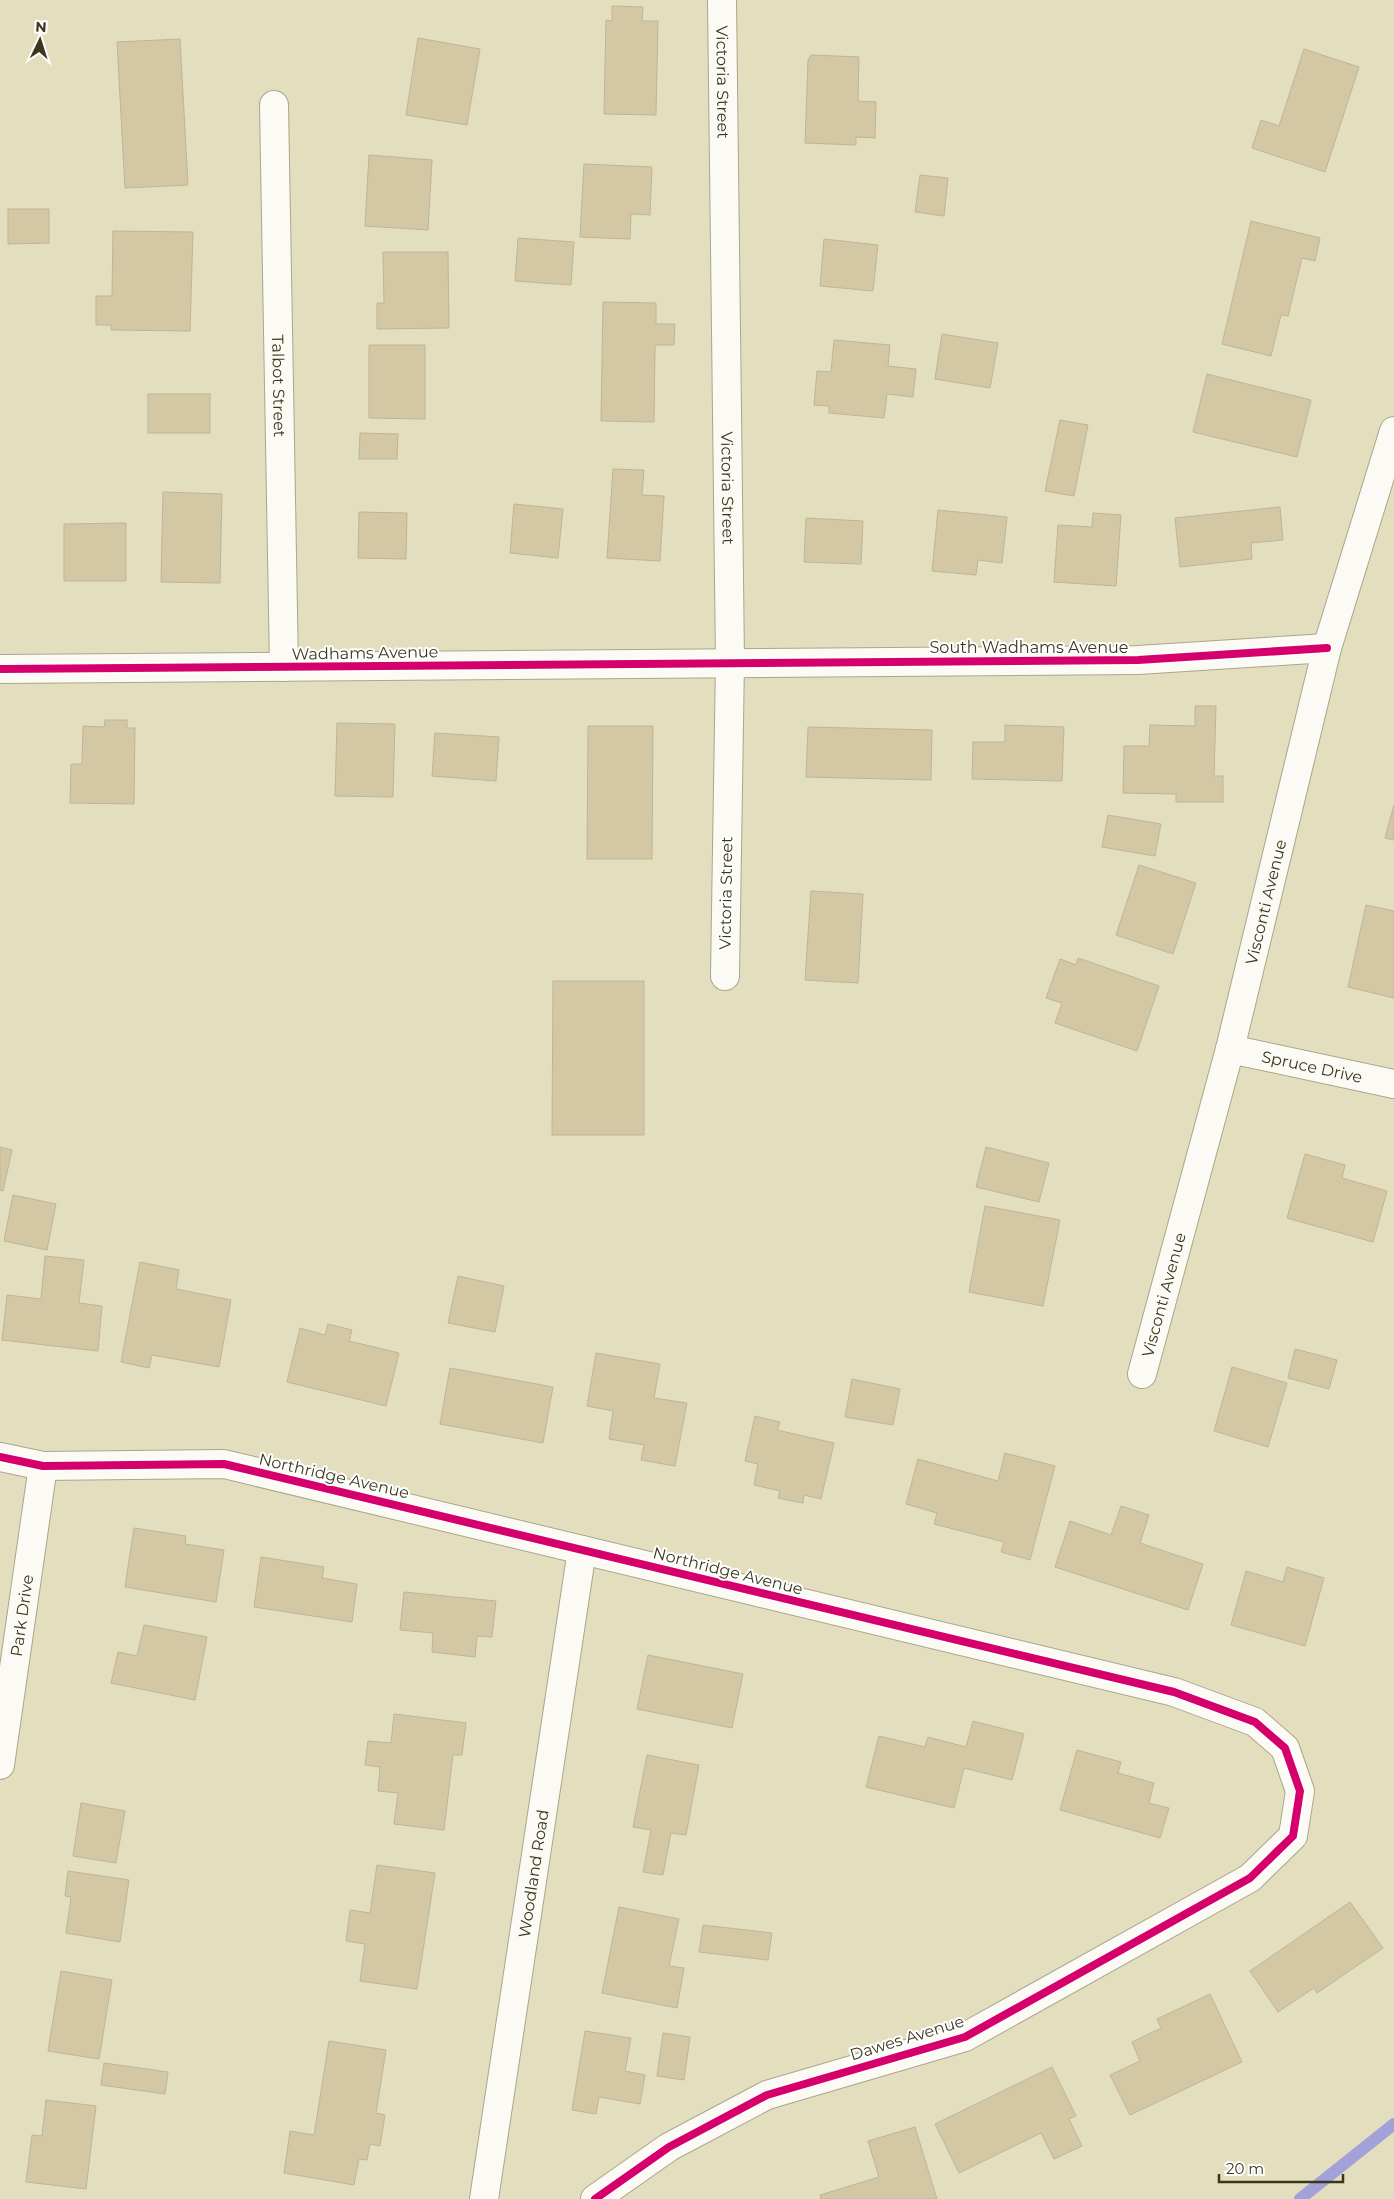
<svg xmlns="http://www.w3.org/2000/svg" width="1394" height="2199" font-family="Montserrat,sans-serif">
<rect width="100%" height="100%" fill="#e3debd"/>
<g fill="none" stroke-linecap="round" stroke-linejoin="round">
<polyline stroke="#a3a1da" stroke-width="12" points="1300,2199 1394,2124"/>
</g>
<g fill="#d4c7a4" stroke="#bdb59c">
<polygon points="612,6 643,7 642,21 658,21 656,115 604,114 606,20 612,21"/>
<polygon points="418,38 480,49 467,125 406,115"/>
<polygon points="180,39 188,185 125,188 117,42"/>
<polygon points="1304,49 1359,67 1325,172 1252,148 1261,120 1279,126"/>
<polygon points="811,55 859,57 858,101 876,102 875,138 856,137 856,145 805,143 808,60"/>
<polygon points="369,155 432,160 428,230 365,226"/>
<polygon points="584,164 652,167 650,215 631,214 630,239 580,237"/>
<polygon points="920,175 948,178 944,216 915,212"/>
<polygon points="8,209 49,209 49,243 8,244"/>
<polygon points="1251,221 1320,238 1315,261 1302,258 1288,316 1281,315 1271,356 1222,344"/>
<polygon points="113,231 193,232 190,331 111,330 111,325 96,325 96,296 112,296"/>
<polygon points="518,238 574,242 571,285 515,281"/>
<polygon points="824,239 878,245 873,291 820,286"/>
<polygon points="383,252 448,252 449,328 377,329 377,303 384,303"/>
<polygon points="603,302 656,303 656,324 675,324 674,345 655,345 654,422 601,421"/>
<polygon points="942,334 998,343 990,388 935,379"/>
<polygon points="834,340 890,345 888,366 916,369 913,397 887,394 884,418 829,413 829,406 814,405 817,371 831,372"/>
<polygon points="369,345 425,345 425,419 369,418"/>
<polygon points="1207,374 1311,400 1297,457 1193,432"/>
<rect x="148" y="394" width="62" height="39"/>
<polygon points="1060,420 1088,425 1074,496 1045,491"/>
<polygon points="360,433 398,434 397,459 359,459"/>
<polygon points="613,469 644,470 642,495 664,496 660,561 607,558"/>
<polygon points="163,492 222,494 220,583 161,582"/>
<polygon points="514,504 563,509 558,558 510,553"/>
<polygon points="1280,507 1283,540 1251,543 1252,559 1180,567 1175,518"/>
<polygon points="938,510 1007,517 1002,563 978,560 976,575 932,571"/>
<polygon points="359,512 407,513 406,559 358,558"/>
<polygon points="1093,513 1121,515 1116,586 1054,582 1058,525 1092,527"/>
<polygon points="806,518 863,521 861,564 804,562"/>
<polygon points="126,523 126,581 64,581 64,524"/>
<polygon points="1195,706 1216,706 1214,776 1223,776 1223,802 1176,802 1176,794 1123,793 1124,746 1149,746 1150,725 1195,726"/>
<polygon points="105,720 127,720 127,728 135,728 134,804 70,803 71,764 82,764 83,726 104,727"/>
<polygon points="337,723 395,724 393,797 335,796"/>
<polygon points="1005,725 1064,727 1062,781 972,779 973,742 1005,742"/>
<polygon points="588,726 653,726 652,859 587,859"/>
<polygon points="808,727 932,730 931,780 806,777"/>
<polygon points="435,733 499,737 496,781 432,776"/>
<polygon points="1394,805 1394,840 1385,838"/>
<polygon points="1108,815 1161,824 1155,856 1102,847"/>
<polygon points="1139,865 1196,883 1173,954 1116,935"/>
<polygon points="811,891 863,894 858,983 805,980"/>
<polygon points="1366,905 1394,911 1394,998 1348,987"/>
<polygon points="1078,958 1159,986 1137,1051 1055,1023 1062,1003 1046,998 1060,959 1076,965"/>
<polygon points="553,981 644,981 644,1135 552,1135"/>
<polygon points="0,1147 12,1150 3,1191 0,1190"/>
<polygon points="986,1147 1049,1163 1039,1202 976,1187"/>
<polygon points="1305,1154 1345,1165 1342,1178 1387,1191 1373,1242 1287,1218"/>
<polygon points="13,1195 56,1204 47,1250 4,1241"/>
<polygon points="985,1206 1060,1220 1043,1306 969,1292"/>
<polygon points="45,1256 84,1260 79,1303 102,1306 98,1351 2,1340 7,1295 41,1299"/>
<polygon points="140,1262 179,1270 176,1289 231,1300 219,1367 152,1355 149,1368 121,1362"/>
<polygon points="458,1276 504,1286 495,1332 448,1323"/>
<polygon points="328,1324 352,1330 349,1341 399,1353 386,1406 287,1382 300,1328 325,1335"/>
<polygon points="1295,1349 1337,1360 1329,1389 1288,1378"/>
<polygon points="596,1353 660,1364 654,1398 687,1403 675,1466 641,1460 644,1445 609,1439 613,1411 587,1406"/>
<polygon points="1232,1367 1287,1383 1268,1447 1214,1431"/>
<polygon points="450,1368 553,1387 543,1443 440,1424"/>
<polygon points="852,1379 900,1389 893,1425 845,1417"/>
<polygon points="755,1416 780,1422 777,1430 834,1443 821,1499 804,1495 803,1503 778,1498 780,1491 754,1485 758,1464 745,1461"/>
<polygon points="1005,1453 1055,1466 1030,1560 1001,1552 1004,1542 934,1524 937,1513 906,1504 918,1459 998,1481"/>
<polygon points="1121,1506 1149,1515 1140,1543 1203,1564 1188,1610 1055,1567 1070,1521 1111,1535"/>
<polygon points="134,1528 186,1536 185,1544 224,1550 216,1602 125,1587"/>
<polygon points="261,1557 324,1567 322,1578 357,1584 352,1622 254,1607"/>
<polygon points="1287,1567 1324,1578 1305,1646 1231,1625 1246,1571 1283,1582"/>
<polygon points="404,1592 496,1601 492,1637 477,1636 475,1657 432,1652 433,1633 400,1630"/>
<polygon points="144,1625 207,1637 195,1700 111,1683 118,1652 137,1656"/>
<polygon points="648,1655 743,1674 732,1728 637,1709"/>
<polygon points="394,1714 466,1723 462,1755 453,1755 444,1830 394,1824 398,1793 378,1791 380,1767 365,1765 368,1741 391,1743"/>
<polygon points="973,1721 1024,1734 1012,1780 964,1768 954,1808 866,1787 879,1736 925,1747 928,1737 966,1747"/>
<polygon points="1077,1750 1121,1762 1118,1773 1154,1783 1149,1803 1169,1808 1160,1838 1060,1810"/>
<polygon points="647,1755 699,1765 686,1835 671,1833 663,1875 643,1872 651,1830 633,1827"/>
<polygon points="81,1803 125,1811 116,1863 73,1856"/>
<polygon points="377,1865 435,1873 417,1989 360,1981 365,1944 346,1941 350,1910 370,1913"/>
<polygon points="68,1871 129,1880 120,1942 66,1933 71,1897 65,1896"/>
<polygon points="1350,1902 1383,1948 1317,1993 1314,1988 1278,2012 1250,1971"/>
<polygon points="619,1907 679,1919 669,1966 684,1968 677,2008 602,1993"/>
<polygon points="703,1925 772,1933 768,1960 699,1952"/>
<polygon points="61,1971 112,1980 99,2059 48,2051"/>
<polygon points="1210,1994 1242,2062 1130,2115 1110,2075 1140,2061 1132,2042 1161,2028 1157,2019"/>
<polygon points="585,2031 631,2038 625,2071 645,2075 640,2104 599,2097 596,2114 572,2110"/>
<polygon points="663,2033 690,2037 684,2080 657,2076"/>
<polygon points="329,2041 386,2050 376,2113 385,2115 380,2146 370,2144 367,2160 359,2159 354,2185 284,2173 290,2131 314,2135"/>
<polygon points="104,2063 168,2072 165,2094 101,2085"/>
<polygon points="1052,2067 1076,2116 1069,2119 1082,2146 1054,2159 1041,2133 959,2173 935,2124"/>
<polygon points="46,2100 96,2106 86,2189 26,2182 32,2135 42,2136"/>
<polygon points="915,2127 937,2199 821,2199 820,2195 879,2177 868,2141"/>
</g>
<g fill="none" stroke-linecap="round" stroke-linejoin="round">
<g stroke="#aaa68c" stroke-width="30">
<g id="minor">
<path id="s1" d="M722,0L730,661L725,976"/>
<path id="s2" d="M274,105L284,667"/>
<polyline points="0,669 1138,660 1327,648"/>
<path id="s3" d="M1230,1049L1394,1084"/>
<path id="s4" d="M1142,1374L1230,1049L1327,648L1394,431"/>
<polyline points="0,1457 43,1466 224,1464 1174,1692 1255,1722 1285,1748 1300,1791 1293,1836 1250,1878 965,2037 767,2095 669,2147 595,2199"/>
<path id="s5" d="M0,1765L43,1466"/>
<path id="s6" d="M484,2199L582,1550"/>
</g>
</g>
<use href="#minor" stroke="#fbfaf5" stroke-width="28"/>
<g stroke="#fff" stroke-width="11">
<g id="cycleway">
<polyline points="0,669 1138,660 1327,648"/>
<polyline points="0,1457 43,1466 224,1464 1174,1692 1255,1722 1285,1748 1300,1791 1293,1836 1250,1878 965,2037 767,2095 669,2147 595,2199"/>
</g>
</g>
<use href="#cycleway" stroke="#d6006c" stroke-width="8"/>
</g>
<g text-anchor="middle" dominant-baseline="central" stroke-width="4" stroke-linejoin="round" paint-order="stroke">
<g font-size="16" fill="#3b371f" stroke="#fff">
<text stroke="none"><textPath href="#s1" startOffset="82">Victoria Street</textPath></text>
<text stroke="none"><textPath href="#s2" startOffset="281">Talbot Street</textPath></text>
<text stroke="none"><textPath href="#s1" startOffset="488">Victoria Street</textPath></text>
<text x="1029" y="647">South Wadhams Avenue</text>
<text transform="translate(365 653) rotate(-1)">Wadhams Avenue</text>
<text transform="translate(726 893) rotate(-89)">Victoria Street</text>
<text stroke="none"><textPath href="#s4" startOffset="488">Visconti Avenue</textPath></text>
<text stroke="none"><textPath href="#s3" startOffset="84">Spruce Drive</textPath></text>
<text stroke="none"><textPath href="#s4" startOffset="82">Visconti Avenue</textPath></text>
<text transform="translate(334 1476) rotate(13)">Northridge Avenue</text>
<text transform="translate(728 1571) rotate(14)">Northridge Avenue</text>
<text stroke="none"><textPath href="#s5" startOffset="151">Park Drive</textPath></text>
<text stroke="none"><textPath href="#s6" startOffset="329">Woodland Road</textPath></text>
<text transform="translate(907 2038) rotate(-17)">Dawes Avenue</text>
</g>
</g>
<g transform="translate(40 40) rotate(4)" stroke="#ffffff" stroke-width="4" paint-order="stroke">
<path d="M0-4L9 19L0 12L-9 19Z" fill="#3b371f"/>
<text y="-8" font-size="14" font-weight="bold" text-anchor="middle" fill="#3b371f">N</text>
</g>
<path d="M1219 2174v8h124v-8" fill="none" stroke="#3b371f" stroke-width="2.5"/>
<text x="1226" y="2174" font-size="15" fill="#3b371f" stroke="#ffffff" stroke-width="4" paint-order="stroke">20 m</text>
</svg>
